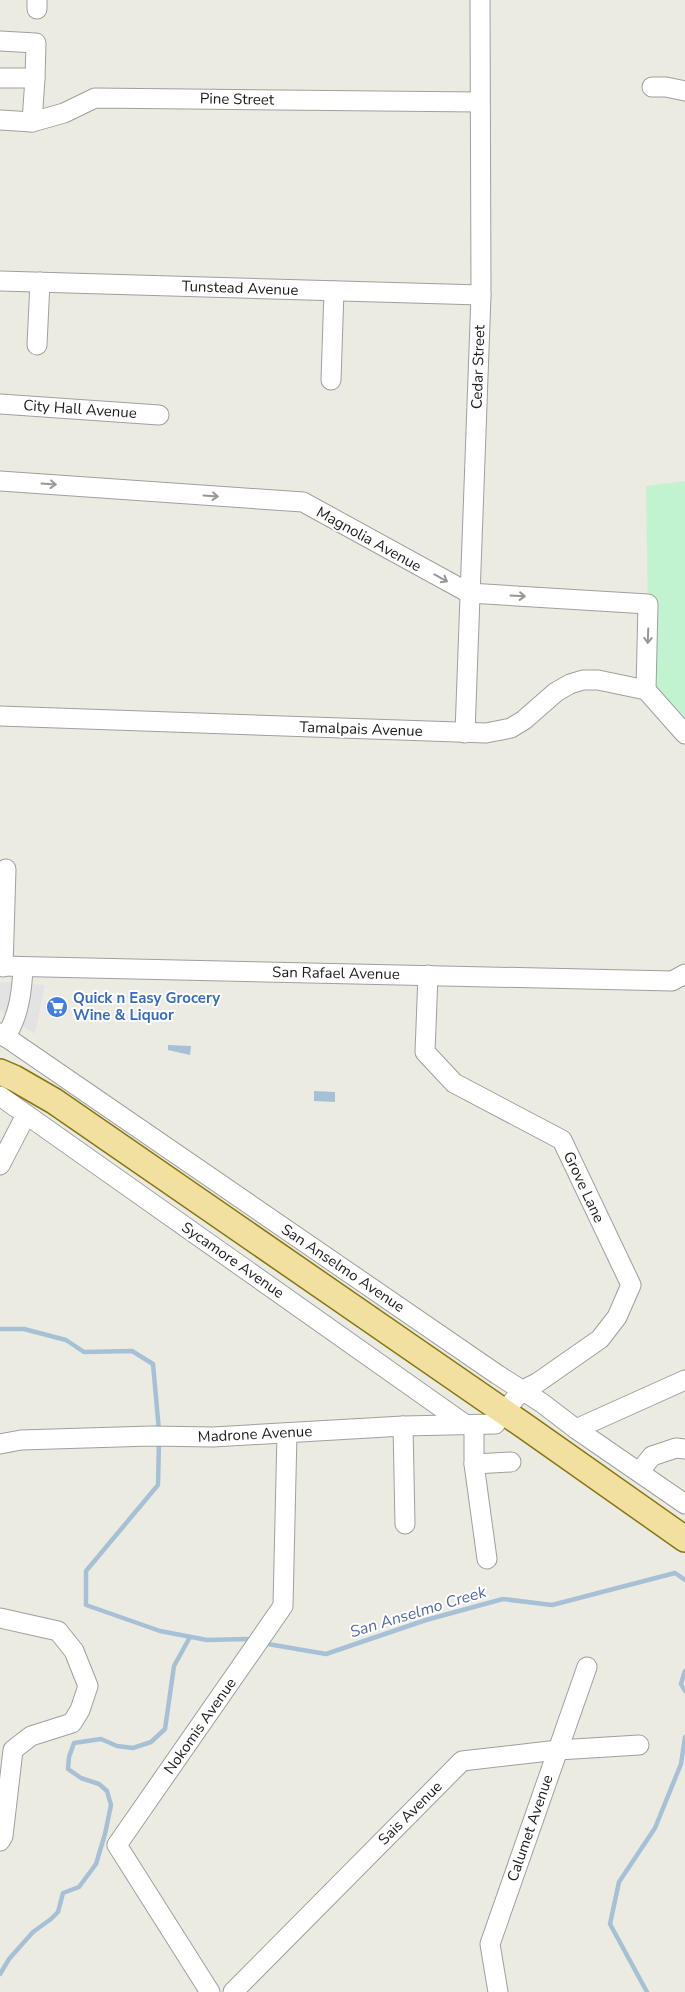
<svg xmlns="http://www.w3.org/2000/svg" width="685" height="1992" font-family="'Nunito Sans',sans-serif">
<rect width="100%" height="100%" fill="#ecebe2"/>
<polygon fill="#c2f3d0" points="685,481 685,734 646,690 648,619 646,486"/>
<polygon fill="#e3e3e3" points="0,982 45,985 35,1034 0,1010"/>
<g fill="#a6c1d6">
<polygon points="168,1045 191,1046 190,1055 168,1050"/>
<polygon points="314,1091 335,1092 335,1102 314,1101"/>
</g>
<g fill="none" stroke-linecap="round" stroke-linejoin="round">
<g stroke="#a6c1d6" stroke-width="4.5">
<polyline points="0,1329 24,1329 66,1340 84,1352 132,1351 153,1364 159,1431"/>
<polyline points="159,1442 158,1485 86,1571 86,1605 160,1631 207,1640 246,1639 253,1640"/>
<polyline points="262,1643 326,1654 426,1620 503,1599 552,1605 675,1573 685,1580"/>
<polyline points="685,1671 681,1684 685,1691"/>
<polyline points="0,1974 9,1959 33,1932 51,1919 58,1912 63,1893 79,1887 96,1864 105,1834 111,1805 107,1791 99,1784 81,1778 68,1769 69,1757 74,1743 101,1739 117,1746 133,1748 151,1742 165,1729 174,1666 190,1637"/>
<polyline points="647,1992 610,1924 619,1882 655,1828 681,1764 685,1737"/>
</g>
<g stroke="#9f9f9f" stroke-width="21">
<g id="minor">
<polyline points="37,9 37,0"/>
<polyline points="0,41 36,43 35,78"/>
<polyline points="0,78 35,78 32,122"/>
<polyline points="652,87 666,87 685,91"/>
<polyline points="0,120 32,122 64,113 95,98 479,102"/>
<polyline points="0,281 481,295"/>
<polyline points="37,345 40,282"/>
<polyline points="331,380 334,291"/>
<polyline points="0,404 159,415"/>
<polyline points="0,481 303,502 469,593 648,604 646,690"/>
<polyline points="0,716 486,733 511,728 524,720 556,692 570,684 583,680 598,680 646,690 685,734"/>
<polyline points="465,733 481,295 480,0"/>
<polyline points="0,966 672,981 685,974"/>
<polyline points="3,967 6,869"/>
<polyline points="0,1033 498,1375 542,1403 576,1429 685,1504"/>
<path d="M5,1037C19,1017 22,991 23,967"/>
<polyline points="0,1096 466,1425"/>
<polyline points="0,1165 26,1115"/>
<polyline points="474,1425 474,1464 487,1559"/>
<polyline points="403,1426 405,1524"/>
<polyline points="576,1429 685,1380"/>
<polyline points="0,1444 21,1440 151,1436 213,1437 403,1426 495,1424 521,1391 537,1383 600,1339 617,1317 631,1285 562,1140 454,1083 425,1052 428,975"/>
<polyline points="474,1464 511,1462"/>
<polyline points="639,1472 652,1456 676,1448 685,1449"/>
<polyline points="0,1618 58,1631 74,1651 88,1686 80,1710 72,1723 31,1736 13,1750 3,1836 0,1841"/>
<polyline points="210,1992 117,1845 283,1606 287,1433"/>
<polyline points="233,1992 462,1761 558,1750 639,1745"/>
<polyline points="498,1992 490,1944 587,1667"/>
</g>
</g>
<g stroke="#85760e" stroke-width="28">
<polyline id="major" points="0,1072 14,1078 54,1101 526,1427 685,1539"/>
</g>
<use href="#minor" stroke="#fff" stroke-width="19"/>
<use href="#major" stroke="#f2e0a1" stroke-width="25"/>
</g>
<defs><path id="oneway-shaft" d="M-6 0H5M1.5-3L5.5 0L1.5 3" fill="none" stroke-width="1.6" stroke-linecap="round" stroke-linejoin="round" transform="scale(1.25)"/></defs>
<g stroke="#989898">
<use href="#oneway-shaft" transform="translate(49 484) rotate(4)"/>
<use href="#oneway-shaft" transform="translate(211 496) rotate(4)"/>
<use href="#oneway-shaft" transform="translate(441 578) rotate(29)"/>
<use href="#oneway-shaft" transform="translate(518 596) rotate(3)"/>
<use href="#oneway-shaft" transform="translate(648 636) rotate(92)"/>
</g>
<defs>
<g id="supermarket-disc" transform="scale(1.125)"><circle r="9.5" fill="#3f7fe0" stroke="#fff"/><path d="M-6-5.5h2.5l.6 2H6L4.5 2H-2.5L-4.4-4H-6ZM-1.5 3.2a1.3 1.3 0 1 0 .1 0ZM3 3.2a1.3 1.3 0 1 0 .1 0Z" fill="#fff"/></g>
</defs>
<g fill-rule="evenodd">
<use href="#supermarket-disc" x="57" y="1007"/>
</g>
<g text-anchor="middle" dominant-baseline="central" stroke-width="4" stroke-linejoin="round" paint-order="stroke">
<g font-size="15" fill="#1b1b1b" stroke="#fff">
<text transform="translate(237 99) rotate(1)">Pine Street</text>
<text transform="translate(240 288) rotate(2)">Tunstead Avenue</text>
<text transform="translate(478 367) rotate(-88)">Cedar Street</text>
<text transform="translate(80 409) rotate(4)">City Hall Avenue</text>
<text transform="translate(369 539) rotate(29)">Magnolia Avenue</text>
<text transform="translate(361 729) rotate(2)">Tamalpais Avenue</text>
<text transform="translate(336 973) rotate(1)">San Rafael Avenue</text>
<text transform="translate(584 1187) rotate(65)">Grove Lane</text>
<text transform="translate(233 1260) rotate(35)">Sycamore Avenue</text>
<text transform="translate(343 1268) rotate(34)">San Anselmo Avenue</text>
<text transform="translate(255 1434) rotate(-3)">Madrone Avenue</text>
<text transform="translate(200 1726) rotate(-55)">Nokomis Avenue</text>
<text transform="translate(410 1813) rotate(-45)">Sais Avenue</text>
<text transform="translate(530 1828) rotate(-71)">Calumet Avenue</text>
</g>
<g font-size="15" font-weight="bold" fill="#366cbe" stroke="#fff" text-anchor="start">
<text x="73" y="998">Quick n Easy Grocery<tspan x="73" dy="17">Wine &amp; Liquor</tspan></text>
</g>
<g font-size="16" font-style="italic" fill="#5269a1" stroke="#fff">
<text transform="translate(418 1612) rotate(-17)">San Anselmo Creek</text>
</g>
</g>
</svg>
